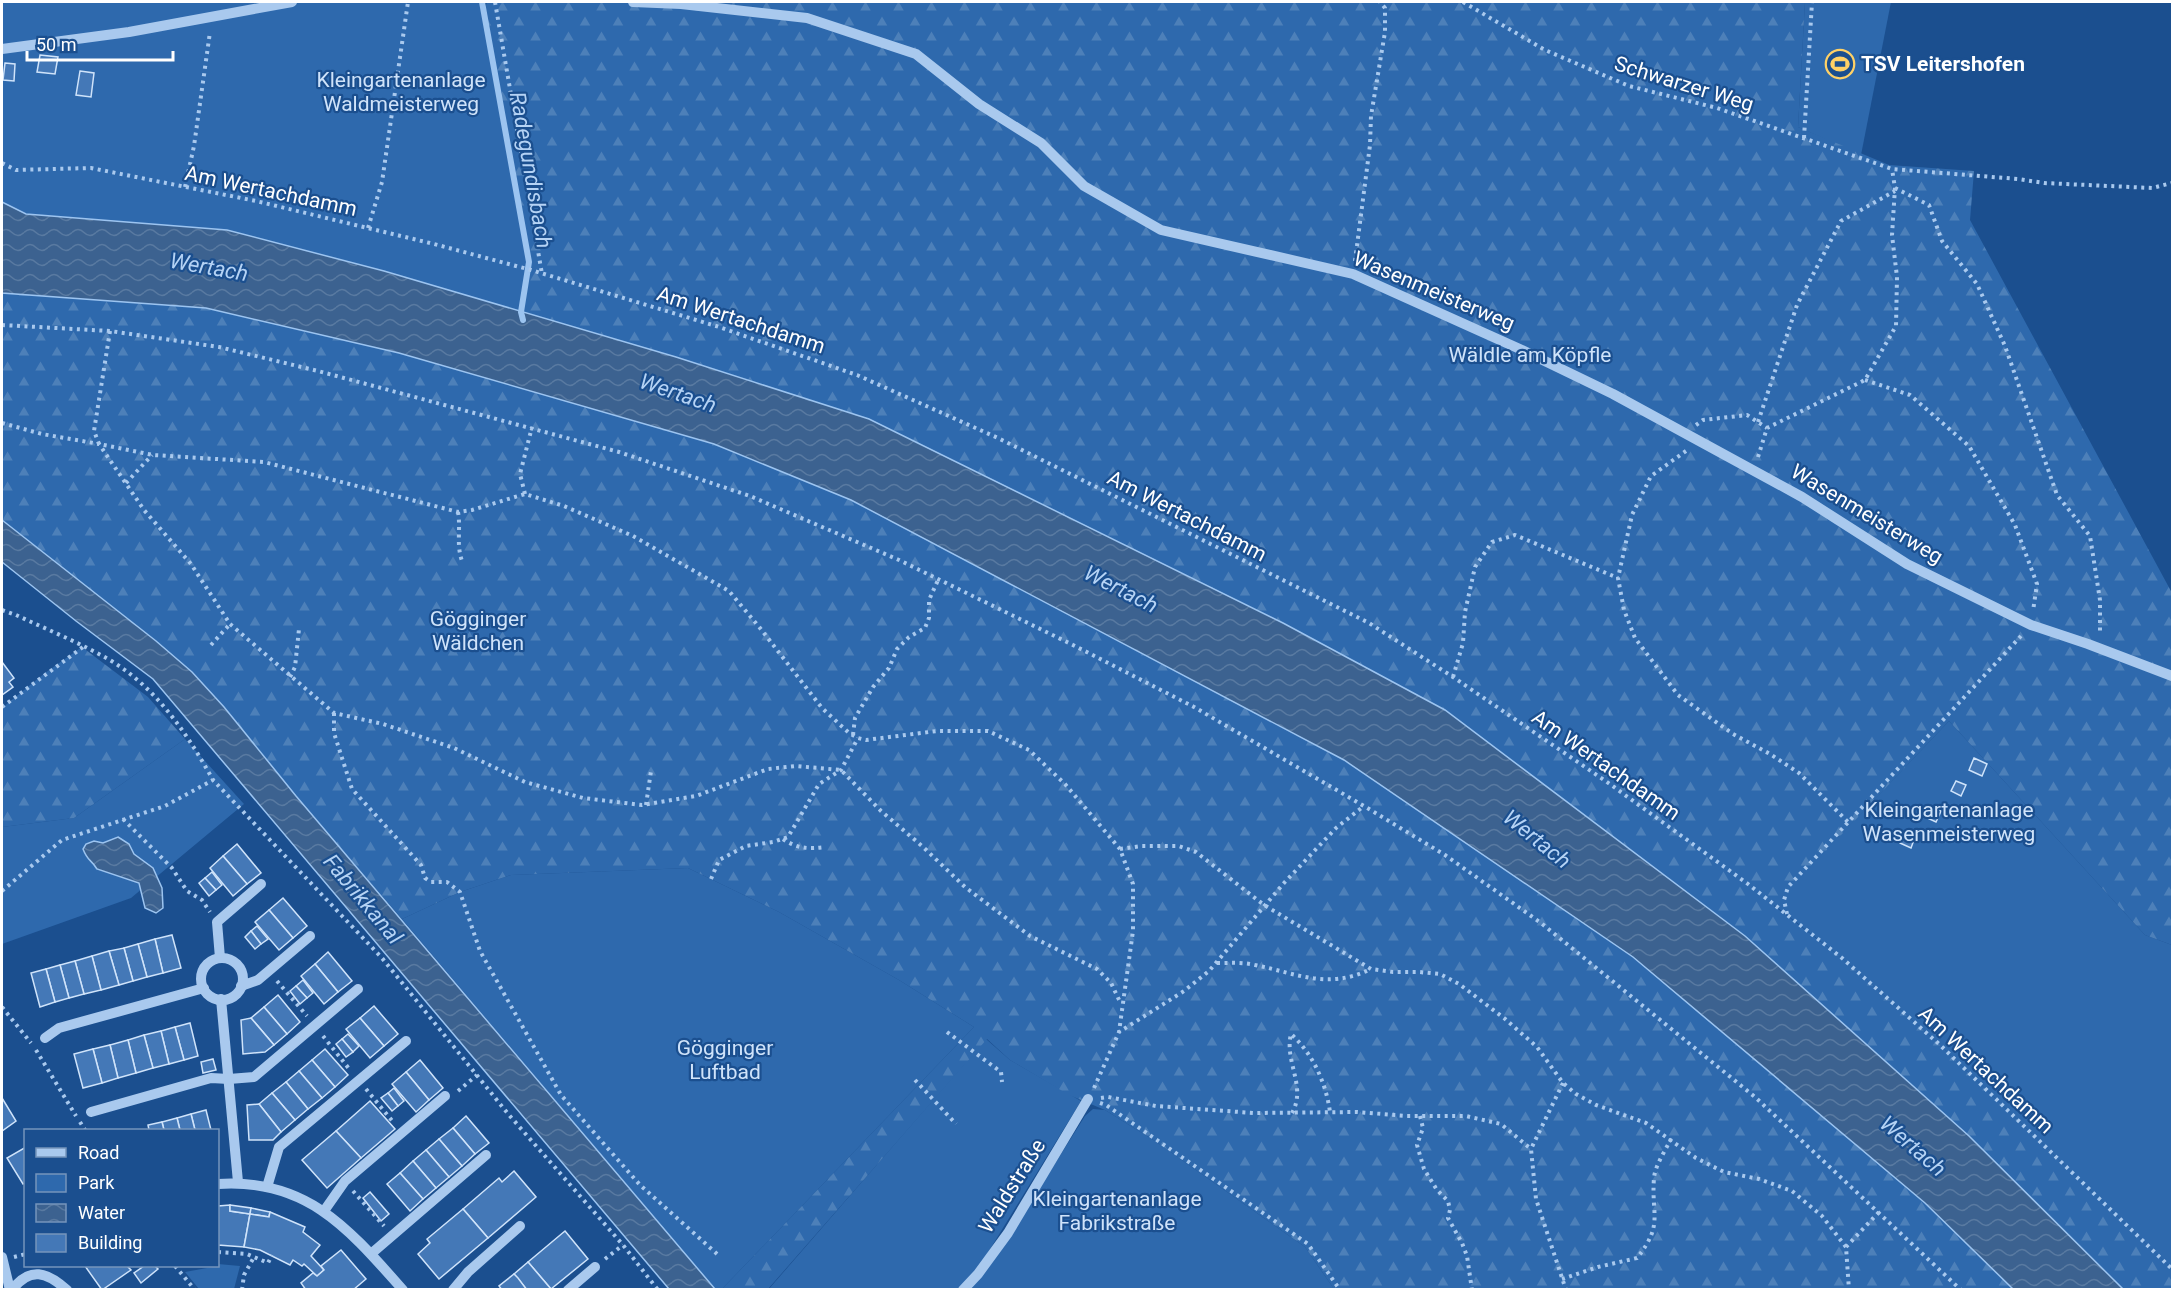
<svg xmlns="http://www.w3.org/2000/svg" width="2174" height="1291" font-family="Roboto,sans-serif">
<defs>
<pattern id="forest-firs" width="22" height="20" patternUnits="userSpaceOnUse" patternTransform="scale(1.5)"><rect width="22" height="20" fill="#2e69ad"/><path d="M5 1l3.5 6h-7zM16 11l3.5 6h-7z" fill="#4d80b9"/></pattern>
<pattern id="water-waves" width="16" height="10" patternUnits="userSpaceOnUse" patternTransform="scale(1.5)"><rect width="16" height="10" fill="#3c6290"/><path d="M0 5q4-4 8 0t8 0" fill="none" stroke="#597aa1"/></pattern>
</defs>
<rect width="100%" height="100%" fill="#1b4f8f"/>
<g fill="#2e69ad">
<polygon points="2,2 479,2 484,11 531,270 521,312 384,271 227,230 26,214 2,202"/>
<polygon points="1805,2 1891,2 1861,155 1798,127"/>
<polygon points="1949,721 2145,935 2172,945 2172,1269 1939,1044 1842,958 1774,905"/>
<polygon points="185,739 244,804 131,898 2,944 2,827 74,818"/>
<polygon points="688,868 779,912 899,980 974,1027 722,1289 715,1289 402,919 460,892 511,875"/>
<polygon points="986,1039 1010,1060 1081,1101 976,1272 962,1289 768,1290"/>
<polygon points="1093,1109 1105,1110 1155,1141 1305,1247 1334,1289 968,1290 1010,1235 1085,1116"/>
<polygon points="218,1264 240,1266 234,1289 199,1289 185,1272 218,1266"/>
</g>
<g fill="url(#forest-firs)">
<polygon points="487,2 1805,2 1798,127 1889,165 1974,171 1970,220 2172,593 2172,945 2145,935 1949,721 1774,906 1842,958 1939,1044 2172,1269 2172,1289 2123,1289 1969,1136 1745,936 1283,623 869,419 676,357 521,312 529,262 484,11"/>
<polygon points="2,293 206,308 399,353 714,444 851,500 1344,760 1633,957 1925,1203 2013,1289 1334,1289 1305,1247 1155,1141 1105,1110 1069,1095 1010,1060 987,1039 768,1289 722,1289 974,1027 899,980 779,912 688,868 511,875 460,892 402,919 296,796 224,707 192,672 156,641 2,520"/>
<polygon points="82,647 148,697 185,739 74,818 2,827 2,708 45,673"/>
</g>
<g fill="url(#water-waves)" stroke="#9cc4f0" stroke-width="1.5">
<polygon points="2,202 26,214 227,230 384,271 676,357 869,419 1283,623 1445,710 1745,936 1969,1136 2123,1289 2013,1289 1925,1203 1633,957 1344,760 851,500 714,444 399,353 206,308 2,293"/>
<polygon points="2,520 156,641 192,672 224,707 296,796 715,1289 669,1289 153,679 76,621 2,562"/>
<path d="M118,837L129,844L134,854L153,868L162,888L163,908L156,913L145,908L139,883L97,869C91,859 88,862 83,849L86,844L94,841L103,843Z"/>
</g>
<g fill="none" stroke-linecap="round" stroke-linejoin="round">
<polyline stroke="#9cc4f0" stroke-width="6" points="482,2 529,262 521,312 523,320"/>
</g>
<g fill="#4478b7" stroke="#cfe3fa" stroke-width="1.5">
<polygon points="40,55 58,57 55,74 37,72"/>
<polygon points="5,63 15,64 14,81 3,80"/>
<polygon points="80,71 94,73 91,97 76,95"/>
<polygon points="2,662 14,678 9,682 13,687 2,695"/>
<polygon points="1974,758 1987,764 1982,776 1969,770"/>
<polygon points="1956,781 1966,785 1961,796 1951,791"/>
<polygon points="1930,806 1941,811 1936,822 1925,817"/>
<polygon points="1904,832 1915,837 1911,848 1900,843"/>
<polygon points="237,844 261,873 247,884 223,856"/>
<polygon points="223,856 247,884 233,896 210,868"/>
<polygon points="212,872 222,885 216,890 205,878"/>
<polygon points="205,878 216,890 209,896 199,883"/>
<polygon points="283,898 307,926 293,938 269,910"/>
<polygon points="269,910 293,938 279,950 255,922"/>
<polygon points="257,926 268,939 261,944 251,931"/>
<polygon points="251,931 261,944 255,949 245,937"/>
<polygon points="172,935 181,968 163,973 155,939"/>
<polygon points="155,939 163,973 147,977 138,944"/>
<polygon points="138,944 147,977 133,981 124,948"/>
<polygon points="124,948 133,981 119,985 109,951"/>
<polygon points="109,951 119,985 101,990 92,956"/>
<polygon points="328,952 352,981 338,992 315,964"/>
<polygon points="92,956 101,990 84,994 75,961"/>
<polygon points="75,961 84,994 69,998 60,965"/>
<polygon points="315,964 338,992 324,1004 301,976"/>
<polygon points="60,965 69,998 55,1002 46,969"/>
<polygon points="46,969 55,1002 40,1007 31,973"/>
<polygon points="303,980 313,993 307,998 296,986"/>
<polygon points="296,986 307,998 300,1004 290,991"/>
<polygon points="278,995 300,1022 287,1034 264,1007"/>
<polygon points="374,1006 398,1034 384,1046 360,1018"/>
<polygon points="264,1007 287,1034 274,1045 251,1018"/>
<polygon points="251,1018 274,1045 265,1052 243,1054 241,1020"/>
<polygon points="360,1018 384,1046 370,1058 346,1029"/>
<polygon points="190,1023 198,1056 184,1060 175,1027"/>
<polygon points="175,1027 184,1060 169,1064 161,1031"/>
<polygon points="161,1031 169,1064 153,1068 144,1035"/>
<polygon points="348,1034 359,1046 353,1052 342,1039"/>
<polygon points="144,1035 153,1068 136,1073 128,1040"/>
<polygon points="342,1039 353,1052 346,1057 336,1044"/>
<polygon points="128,1040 136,1073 118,1078 110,1045"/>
<polygon points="110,1045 118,1078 102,1083 93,1049"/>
<polygon points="93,1049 102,1083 83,1088 74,1054"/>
<polygon points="325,1049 348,1075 335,1087 312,1060"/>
<polygon points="213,1059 216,1070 203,1073 201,1062"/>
<polygon points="312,1060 335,1087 322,1098 299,1071"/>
<polygon points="420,1060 443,1088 429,1100 406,1072"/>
<polygon points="299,1071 322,1098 308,1109 286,1082"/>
<polygon points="406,1072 429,1100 416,1112 392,1084"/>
<polygon points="286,1082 308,1109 295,1120 272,1093"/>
<polygon points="394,1088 404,1101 398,1106 388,1093"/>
<polygon points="272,1093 295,1120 281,1132 259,1104"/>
<polygon points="388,1093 398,1106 392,1111 381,1098"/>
<polygon points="2,1098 16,1121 2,1131"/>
<polygon points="370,1101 395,1129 361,1158 336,1131"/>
<polygon points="259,1104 281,1132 273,1140 249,1140 247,1105"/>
<polygon points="206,1110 211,1130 195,1130 191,1114"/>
<polygon points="191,1114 195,1130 180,1130 177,1118"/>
<polygon points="466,1116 489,1143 475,1154 453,1128"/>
<polygon points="177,1118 180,1130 164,1130 162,1122"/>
<polygon points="162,1122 164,1130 149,1130 148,1125"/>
<polygon points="453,1128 475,1154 462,1166 439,1139"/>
<polygon points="336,1131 361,1158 327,1188 302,1160"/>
<polygon points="439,1139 462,1166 449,1177 426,1150"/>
<polygon points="26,1147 26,1182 23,1184 7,1158"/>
<polygon points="426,1150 449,1177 436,1188 413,1161"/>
<polygon points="413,1161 436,1188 423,1199 400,1173"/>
<polygon points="514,1171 536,1197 488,1238 463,1209 499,1178 502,1182"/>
<polygon points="400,1173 423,1199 410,1211 387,1184"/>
<polygon points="370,1192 389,1214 381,1221 363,1198"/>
<polygon points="230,1205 230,1211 250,1214 244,1247 218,1245 218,1206"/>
<polygon points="230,1205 251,1208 250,1214 230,1211"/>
<polygon points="251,1208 270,1212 269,1217 250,1214"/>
<polygon points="463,1209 488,1238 439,1279 418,1254 430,1243 427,1239"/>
<polygon points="270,1212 305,1227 303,1232 320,1245 311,1256 324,1270 317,1276 304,1264 302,1266 293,1260 290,1265 260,1250 244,1247 250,1214 269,1217"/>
<polygon points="565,1231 588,1259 551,1289 528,1262"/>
<polygon points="341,1250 366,1279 353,1290 306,1290 301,1283 313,1273 317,1276 324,1270 321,1266"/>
<polygon points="528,1262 551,1289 550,1290 527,1290 514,1274"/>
<polygon points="85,1266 127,1266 131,1270 102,1290"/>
<polygon points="144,1266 155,1266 158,1269 141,1283 134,1273"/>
<polygon points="514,1274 518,1278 527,1290 502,1290 499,1286"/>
</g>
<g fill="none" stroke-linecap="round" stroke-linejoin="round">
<g stroke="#a9c9ee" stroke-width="4" stroke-dasharray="3 4.5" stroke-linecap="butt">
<polyline points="495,2 542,274"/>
<polyline points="1463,2 1545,50 1629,86 1717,108 1892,169 2018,179 2044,183 2152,188 2172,183"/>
<polyline points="1804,138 1812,2"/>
<polyline points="2,163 16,170 91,168 256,201 434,244 531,270 716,326 857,375 998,438 1369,623 1453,677 1607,782 1748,884 1842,958 1939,1044 2172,1269"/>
<polyline points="185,187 194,146 210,32"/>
<polyline points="1895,188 1929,205 1942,241 1977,284 2005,346 2057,495 2090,536 2100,600 2100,635"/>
<polyline points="368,228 382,182 408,2"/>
<polyline points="1355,261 1370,145 1371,116 1385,32 1385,8 1380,2"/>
<polyline points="2,325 110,331 219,347 318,371 619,452 750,496 899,560 1075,646 1194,707 1364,806 1445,855 1541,923 1755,1097 1961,1290"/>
<polyline points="110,331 94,431 99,444 153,455 264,462 458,512 472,510 525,494 564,506 633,536 729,591 760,628 822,708 849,733 858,738 866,740 937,731 988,731 1029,750 1065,784 1120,849 1133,884 1133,931 1119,1032"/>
<polyline points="1865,380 1910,395 1969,446 2015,525 2037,584 2033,611"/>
<polyline points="1758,422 1797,305 1841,221 1895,191"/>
<polyline points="2,423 42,434 99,444 144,510 191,564 230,624 334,713 383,724 454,748 525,782 583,798 642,805 696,796 768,769 796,766 841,770 881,811 922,846 965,887 1030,936 1097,969 1111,983 1121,1004"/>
<polyline points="1696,425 1703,420 1747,415 1767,428"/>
<polyline points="1686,451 1651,476 1632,515 1618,578 1624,610 1635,638 1678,695 1733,734 1770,754 1799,773 1849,823"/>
<polyline points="1758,457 1767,428 1865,380 1896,326 1897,277 1892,235 1895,188 1892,169"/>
<polyline points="126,483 152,455"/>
<polyline points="525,494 520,474 532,427"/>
<path d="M458,512C461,529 456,544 462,561"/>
<path d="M2,610L16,615C46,629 78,642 108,659C155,686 187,733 213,780L382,958L509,1115L623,1245L658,1290"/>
<polyline points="211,645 230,624"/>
<polyline points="290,677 295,667 299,629"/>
<polyline points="1453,677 1463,643 1465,612 1475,567 1492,542 1515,535 1618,578"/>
<polyline points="2,707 83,647"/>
<polyline points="334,713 334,733 352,789 421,865 425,878 431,882 447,882 460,892 480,951 561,1095 640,1185 717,1254"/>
<polyline points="853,735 855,718 873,687 889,668 897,649 909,637 925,628 929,618 929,600 938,580"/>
<polyline points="646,805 651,771"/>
<polyline points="123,819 172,868 187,891 202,900 210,912"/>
<path d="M783,839C798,849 808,849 825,847"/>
<polyline points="1120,849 1142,846 1179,846 1196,852 1264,905 1371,969 1393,972 1419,972 1440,974 1459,984 1504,1018 1537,1047 1563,1083 1576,1094 1596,1105 1646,1123 1696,1158 1724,1172 1759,1179 1792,1191 1822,1216 1846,1247 1849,1290"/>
<polyline points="711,879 719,860 746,846 773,842 788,837 819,784 841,770 858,738"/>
<polyline points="2,891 62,840 165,806 213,780"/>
<polyline points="1787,914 1784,900 1788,887 2021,636"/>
<path d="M1217,963C1230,963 1243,962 1255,965C1299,974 1327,990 1371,969"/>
<polyline points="277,981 307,1016"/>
<polyline points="2,1007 31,1043"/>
<polyline points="947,1032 1001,1072 1002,1082"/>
<polyline points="323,1036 350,1070"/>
<polyline points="36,1050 76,1116"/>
<polyline points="915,1080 956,1124"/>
<polyline points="1563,1083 1531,1149 1536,1199 1566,1290"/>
<polyline points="1094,1088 1119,1032 1184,991 1209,971 1284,883 1336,828 1364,806"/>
<polyline points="366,1089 394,1123"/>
<polyline points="458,1091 477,1075"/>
<polyline points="1101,1098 1108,1097 1156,1106 1254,1113 1357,1112 1407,1116 1466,1116 1501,1124 1531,1149"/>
<polyline points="1100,1103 1106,1105 1308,1244 1340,1290"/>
<path d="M1292,1113C1307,1087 1284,1061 1291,1034C1313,1054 1326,1083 1330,1112"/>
<polyline points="1420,1116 1423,1128 1417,1145 1424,1169 1437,1190 1448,1201 1450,1210 1448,1218 1462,1243 1467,1256 1472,1290"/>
<polyline points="80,1122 85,1130"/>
<polyline points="353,1191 384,1226"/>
<polyline points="1846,1247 1879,1212"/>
<polyline points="218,1252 247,1254 268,1263 272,1255"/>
<polyline points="14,1257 26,1254"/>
<polyline points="605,1259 623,1245"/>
<polyline points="175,1266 195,1290"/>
<path d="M1562,1279L1598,1267L1637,1258C1664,1224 1651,1216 1654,1178C1655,1166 1665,1151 1671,1139"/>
<polyline points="242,1290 244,1275 254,1257"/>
</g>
<g stroke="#a9c9ee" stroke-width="10">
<polyline points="633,2 681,4 807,18 916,54 979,104 1041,143 1084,186 1161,230 1353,274 1522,350 1613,394 1802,497 1907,564 2031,625 2088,644 2172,676"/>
<polyline points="2,49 129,32 292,2"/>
<polyline points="220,958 217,922 261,884"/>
<circle cx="222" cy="979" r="21"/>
<polyline points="241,986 258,980 310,936"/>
<polyline points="221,999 238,1182"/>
<polyline points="45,1038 59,1028 204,988"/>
<polyline points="91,1112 211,1078 229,1079 254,1077 358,989"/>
<path d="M218,1184C307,1178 349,1229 403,1290"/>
<polyline points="267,1187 279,1147 406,1041"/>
<polyline points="324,1211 345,1181 445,1096"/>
<polyline points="372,1253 486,1155"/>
<polyline points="2,1257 10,1290"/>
<path d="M12,1290C30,1266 47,1272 67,1290"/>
<polyline points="453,1290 468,1272 520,1226"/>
<polyline points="568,1290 595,1267"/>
<polyline points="963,1290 978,1274 1008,1233 1088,1099"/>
</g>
</g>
<defs>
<g id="stadium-ring" transform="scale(1.5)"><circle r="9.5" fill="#1b4f8f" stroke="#ffd166" stroke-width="1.5"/><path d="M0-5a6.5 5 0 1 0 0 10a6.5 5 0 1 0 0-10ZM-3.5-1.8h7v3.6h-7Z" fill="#ffd166"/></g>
</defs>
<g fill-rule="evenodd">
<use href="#stadium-ring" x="1840" y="64"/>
</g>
<g text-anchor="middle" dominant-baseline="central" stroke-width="4.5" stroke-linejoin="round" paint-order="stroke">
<g font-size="21" font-weight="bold" fill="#fff" stroke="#1b4f8f" text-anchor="start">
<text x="1861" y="64">TSV Leitershofen</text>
</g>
<g font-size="21" fill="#cfe3fa" stroke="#1b4f8f">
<text x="401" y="80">Kleingartenanlage<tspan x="401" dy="24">Waldmeisterweg</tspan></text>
<text x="1530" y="355">Wäldle am Köpfle</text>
<text x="478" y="619">Gögginger<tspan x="478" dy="24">Wäldchen</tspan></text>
<text x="1949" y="810">Kleingartenanlage<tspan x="1949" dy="24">Wasenmeisterweg</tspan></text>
<text x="725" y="1048">Gögginger<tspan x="725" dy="24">Luftbad</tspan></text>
<text x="1117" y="1199">Kleingartenanlage<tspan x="1117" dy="24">Fabrikstraße</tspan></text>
</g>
<g font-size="21" fill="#fff" stroke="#1b4f8f">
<text transform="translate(1684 84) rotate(17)">Schwarzer Weg</text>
<text transform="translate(271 191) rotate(12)">Am Wertachdamm</text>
<text transform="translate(1434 291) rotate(23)">Wasenmeisterweg</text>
<text transform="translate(741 320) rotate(18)">Am Wertachdamm</text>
<text transform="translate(1867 514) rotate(31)">Wasenmeisterweg</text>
<text transform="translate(1187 516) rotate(27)">Am Wertachdamm</text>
<text transform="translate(1606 765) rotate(35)">Am Wertachdamm</text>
<text transform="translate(1986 1070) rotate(43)">Am Wertachdamm</text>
<text transform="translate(1012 1186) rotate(-58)">Waldstraße</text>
</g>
<g font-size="22" font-style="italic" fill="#b5d3f5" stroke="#1b4f8f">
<text transform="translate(531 170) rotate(80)">Radegundisbach</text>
<text transform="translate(209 267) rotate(10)">Wertach</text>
<text transform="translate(678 393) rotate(19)">Wertach</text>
<text transform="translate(1121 589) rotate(27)">Wertach</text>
<text transform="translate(1537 839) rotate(39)">Wertach</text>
<text transform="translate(363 899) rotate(50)">Fabrikkanal</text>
<text transform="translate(1913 1146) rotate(41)">Wertach</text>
</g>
</g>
<rect width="2174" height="1291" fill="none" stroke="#ffffff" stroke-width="6"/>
<rect x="24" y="1129" width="195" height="138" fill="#1b4f8f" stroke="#7695bc" stroke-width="1.5"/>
<rect x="36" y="1148" width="30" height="9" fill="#a9c9ee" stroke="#7695bc" stroke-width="1.5"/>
<text x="78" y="1159" font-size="18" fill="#ffffff">Road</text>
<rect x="36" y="1174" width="30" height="18" fill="#2e69ad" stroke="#7695bc" stroke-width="1.5"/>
<text x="78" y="1189" font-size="18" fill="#ffffff">Park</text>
<rect x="36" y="1204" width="30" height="18" fill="url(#water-waves)" stroke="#7695bc" stroke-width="1.5"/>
<text x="78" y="1219" font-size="18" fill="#ffffff">Water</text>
<rect x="36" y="1234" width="30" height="18" fill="#4478b7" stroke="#7695bc" stroke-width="1.5"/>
<text x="78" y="1249" font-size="18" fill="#ffffff">Building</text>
<path d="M27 51v9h146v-9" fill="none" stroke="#ffffff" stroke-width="3"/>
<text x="36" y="51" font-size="18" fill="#ffffff" stroke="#1b4f8f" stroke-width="4.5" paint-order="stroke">50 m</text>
</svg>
